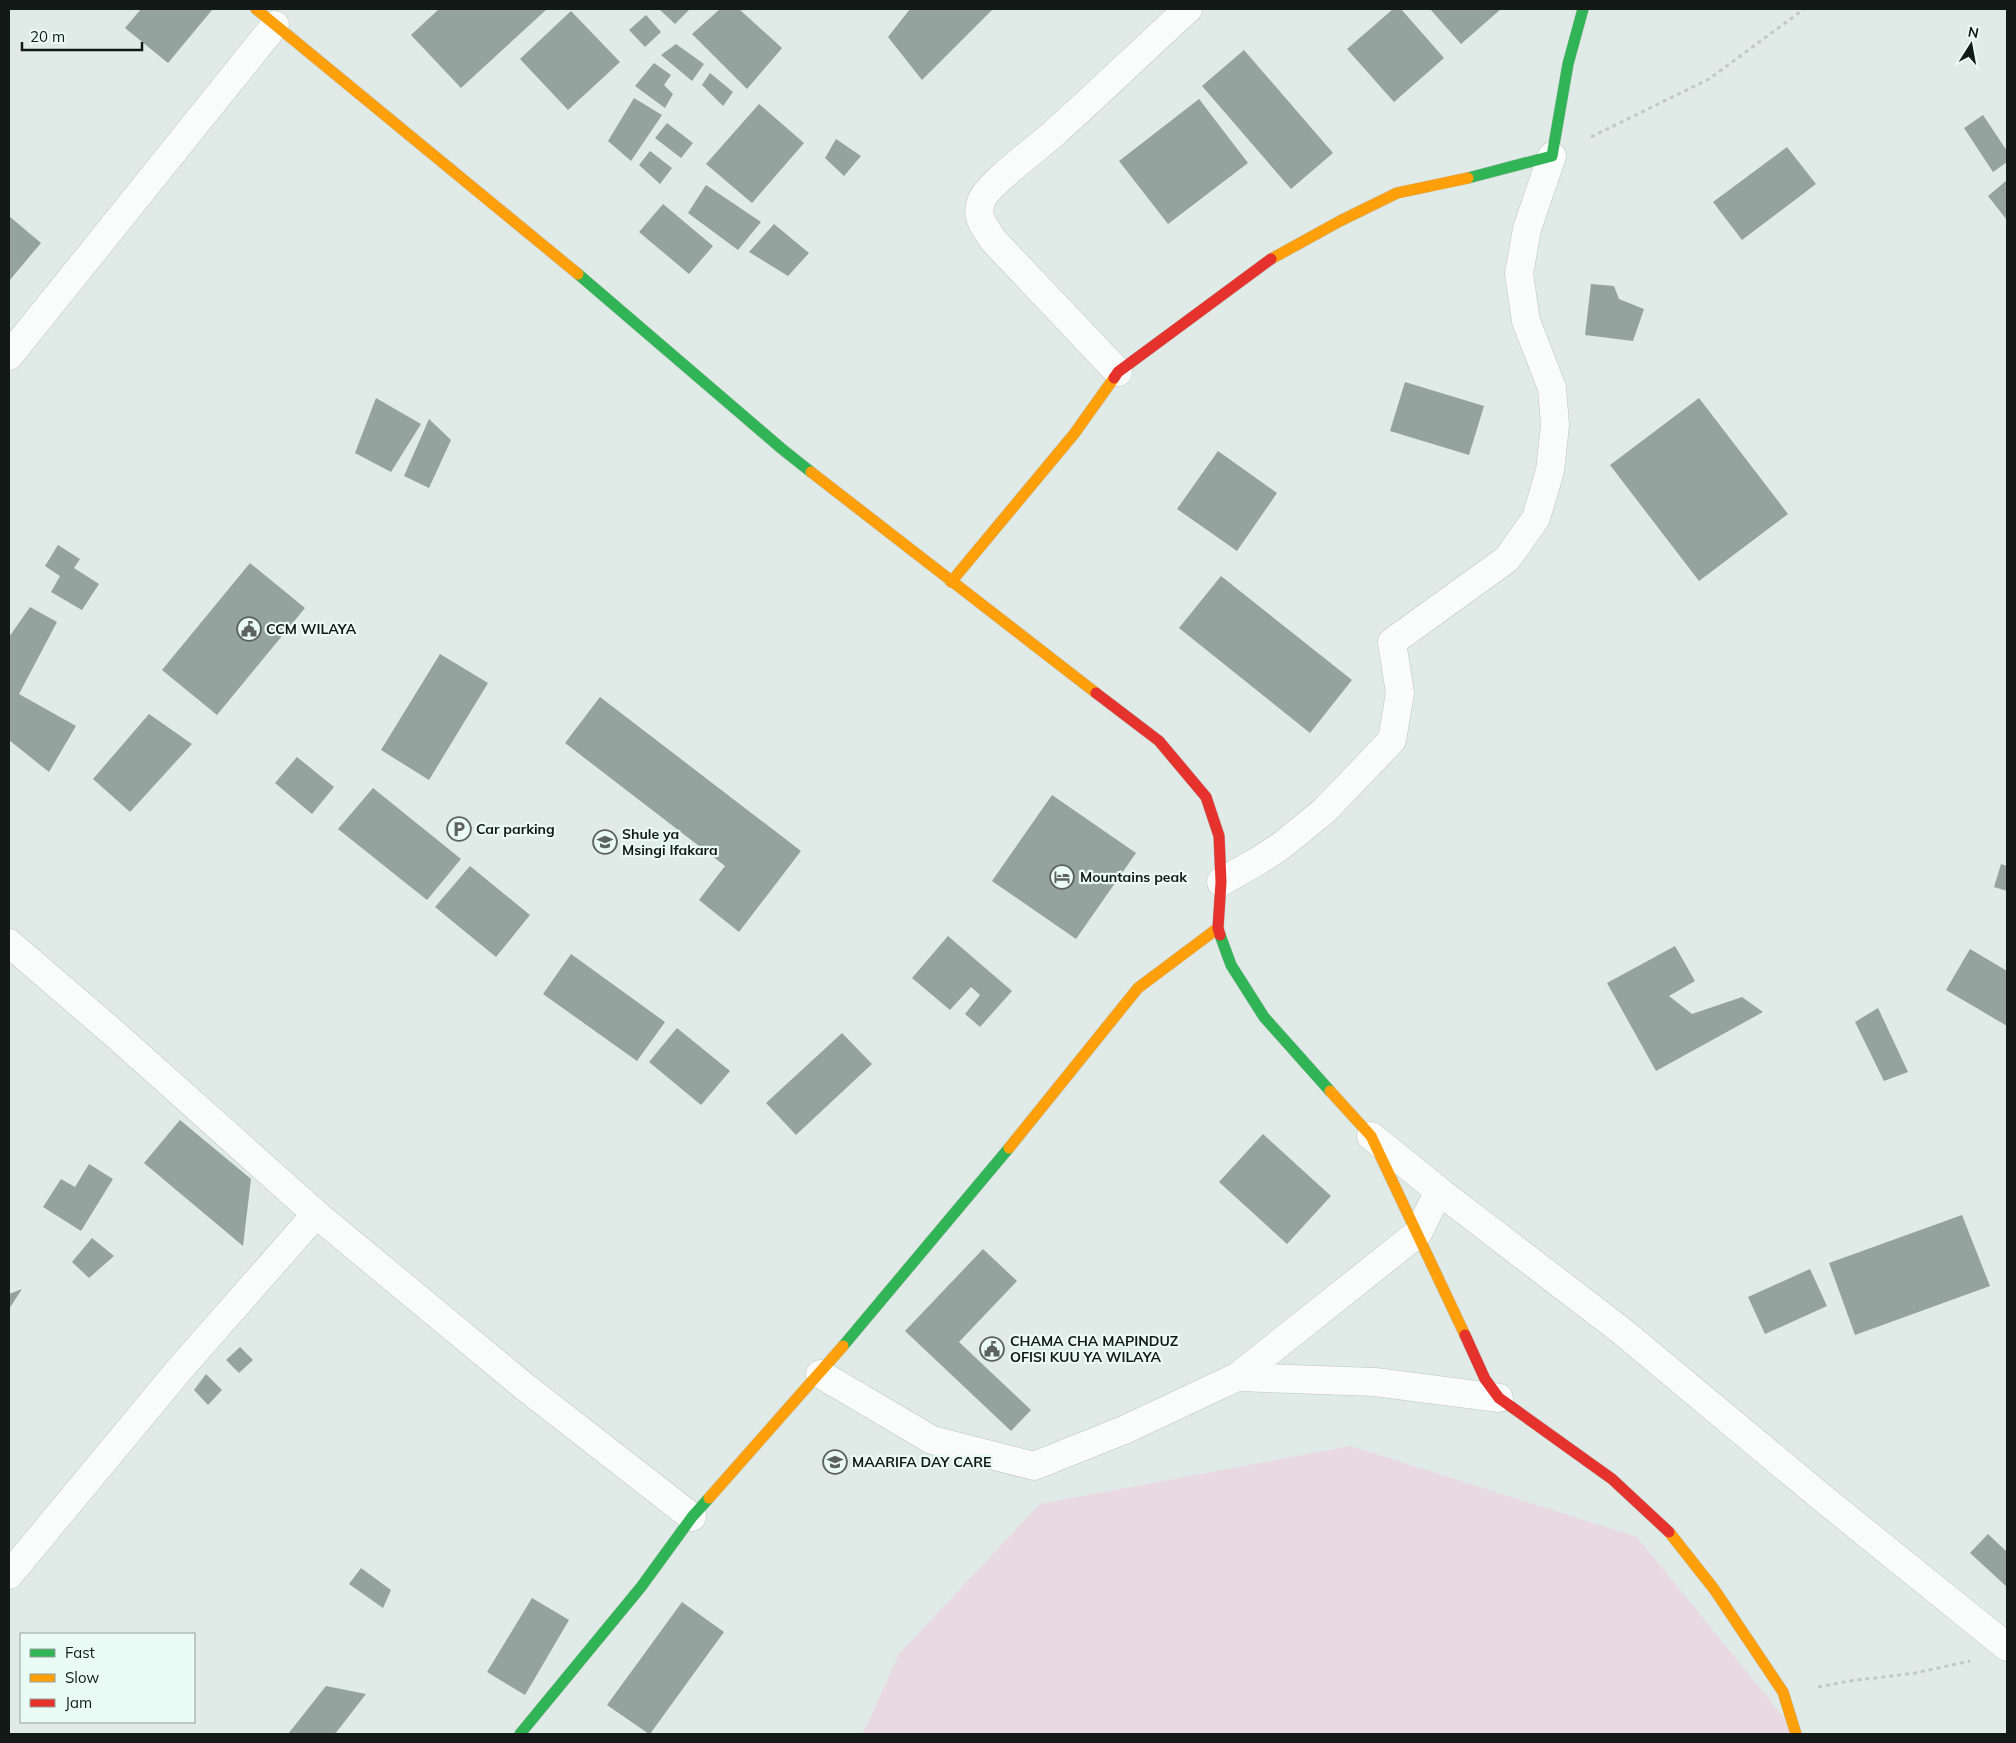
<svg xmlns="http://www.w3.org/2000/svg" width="2016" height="1743" font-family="Mulish,sans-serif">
<rect width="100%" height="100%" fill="#e0eae6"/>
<polygon fill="#e8dae0" points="1351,1446 1637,1537 1786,1720 1789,1734 863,1734 899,1654 1040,1504"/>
<g fill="#95a39e">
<polygon points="141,9 211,9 212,10 168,63 125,28"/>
<polygon points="439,9 547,9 461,88 411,35"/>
<polygon points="659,9 690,9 675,24"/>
<polygon points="720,9 739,9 782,48 747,89 692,34"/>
<polygon points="910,9 993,9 922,80 888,37"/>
<polygon points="1393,9 1401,9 1444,58 1394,102 1347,49"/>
<polygon points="1430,9 1501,9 1461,44"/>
<polygon points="571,11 620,62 568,110 520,59"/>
<polygon points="646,15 661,32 645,47 629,30"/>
<polygon points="676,44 704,64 692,81 661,55"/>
<polygon points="1244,50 1333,153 1291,189 1202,86"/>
<polygon points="654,63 671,75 664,85 673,94 665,108 635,86"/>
<polygon points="710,73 733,92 723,106 702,85"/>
<polygon points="634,98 662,115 631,161 608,141"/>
<polygon points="1199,99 1248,163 1168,224 1119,161"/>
<polygon points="759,104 804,143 752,203 706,164"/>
<polygon points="1983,115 2007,151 2007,162 1993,172 1964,128"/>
<polygon points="667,123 693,143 681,158 655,138"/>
<polygon points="836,139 861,156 844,176 825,158"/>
<polygon points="1787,147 1816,184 1742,240 1713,202"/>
<polygon points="650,151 672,168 660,184 639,165"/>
<polygon points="2007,180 2007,220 1988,196"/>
<polygon points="706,185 761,222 738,250 688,213"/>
<polygon points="663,204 713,246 689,274 639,232"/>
<polygon points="9,216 41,243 9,281"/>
<polygon points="774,224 809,253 788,276 749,252"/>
<polygon points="1591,284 1614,286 1619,299 1644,309 1633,341 1585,335"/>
<polygon points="1405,382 1484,406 1469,455 1390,431"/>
<polygon points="376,398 421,424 391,472 355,453"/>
<polygon points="1699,398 1788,514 1699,581 1610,465"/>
<polygon points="429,419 451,440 429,488 404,476"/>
<polygon points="1218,451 1277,493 1237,551 1177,509"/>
<polygon points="58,545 80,559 74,568 99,584 82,610 51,592 60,576 45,566"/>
<polygon points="250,563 305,608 217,715 162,670"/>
<polygon points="1221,576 1352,680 1310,733 1179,628"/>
<polygon points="30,607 57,622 19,694 76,726 49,772 9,740 9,637"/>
<polygon points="440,654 488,683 429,780 381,750"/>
<polygon points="600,697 801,851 739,932 699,900 725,866 565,743"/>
<polygon points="149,714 192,744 130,812 93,779"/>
<polygon points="297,757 334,787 312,814 275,783"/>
<polygon points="373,788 461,859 427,900 338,829"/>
<polygon points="1052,795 1136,853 1076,939 992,881"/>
<polygon points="2001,864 2007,866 2007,891 1994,887"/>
<polygon points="470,866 530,915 496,957 435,907"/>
<polygon points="948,936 1012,991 980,1027 965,1014 980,995 971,987 950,1010 912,978"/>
<polygon points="1675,946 1695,981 1669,996 1692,1014 1742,997 1763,1012 1656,1071 1607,983"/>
<polygon points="1970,949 2007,971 2007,1026 1946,990"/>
<polygon points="571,954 665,1022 637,1061 543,994"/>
<polygon points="1878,1008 1908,1072 1884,1081 1855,1022"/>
<polygon points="677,1028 730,1071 701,1105 649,1062"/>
<polygon points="842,1033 872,1064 796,1135 766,1103"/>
<polygon points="180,1120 251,1179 243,1246 144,1163"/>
<polygon points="1263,1134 1331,1196 1287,1244 1219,1182"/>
<polygon points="89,1164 113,1179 81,1231 43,1207 61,1179 75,1187"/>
<polygon points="1962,1215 1990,1286 1855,1335 1829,1263"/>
<polygon points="92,1238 114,1256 89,1278 72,1262"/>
<polygon points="983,1249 1017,1281 959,1342 1031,1410 1011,1431 905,1331"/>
<polygon points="1810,1269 1827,1306 1765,1334 1748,1297"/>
<polygon points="22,1289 9,1309 9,1294"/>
<polygon points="240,1347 253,1360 239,1373 226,1360"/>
<polygon points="206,1374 222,1390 208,1405 194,1390"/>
<polygon points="1988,1534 2007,1552 2007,1587 1970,1553"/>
<polygon points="361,1568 391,1590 383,1608 349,1584"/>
<polygon points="532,1598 569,1620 525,1695 487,1672"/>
<polygon points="682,1602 724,1632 650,1734 649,1734 607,1705"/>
<polygon points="326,1686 366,1694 335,1734 288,1734"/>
</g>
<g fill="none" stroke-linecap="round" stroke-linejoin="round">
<g stroke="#bec5c2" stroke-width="29">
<g id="street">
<polyline points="9,356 275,25"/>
<path d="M1118,372L993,240C985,227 975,217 981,202C986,185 1038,148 1053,134C1099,93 1143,50 1188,9"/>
<polyline points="1221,882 1258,861 1281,846 1324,811 1392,740 1400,693 1392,642 1507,559 1536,518 1550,471 1555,425 1552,388 1526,321 1519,274 1527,229 1552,156"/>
<polyline points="9,943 117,1036 316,1214 525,1387 692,1517"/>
<polyline points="1371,1136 1439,1191"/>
<polyline points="820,1374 932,1440 1034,1466 1124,1430 1237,1377 1418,1233 1439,1191 1623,1332 1820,1496 2007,1647"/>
<polyline points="1237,1377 1375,1382 1499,1398"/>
<polyline points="9,1575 179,1370 316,1214"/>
</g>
</g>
<g stroke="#bec5c2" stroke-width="12">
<g id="fast">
<polyline points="1468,178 1552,156 1568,64 1583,9"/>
<polyline points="578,274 782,449 811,472"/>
<polyline points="1220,935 1231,965 1264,1017 1330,1091"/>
<polyline points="843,1346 1009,1148"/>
<polyline points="520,1734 641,1587 692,1517 709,1498"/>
</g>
</g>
<g stroke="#bec5c2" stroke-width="12">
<g id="slow">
<polyline points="256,9 578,274"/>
<polyline points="1271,259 1340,221 1397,193 1468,178"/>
<polyline points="811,472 1096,693"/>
<polyline points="951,582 1074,434 1114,378"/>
<polyline points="1330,1091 1371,1136 1465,1335"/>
<polyline points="1009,1148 1138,988 1218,928"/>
<polyline points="709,1498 843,1346"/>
<polyline points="1669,1532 1714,1589 1783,1692 1796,1734"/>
</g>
</g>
<g stroke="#bec5c2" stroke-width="12">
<g id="jam">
<polyline points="1114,378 1118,372 1271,259"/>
<polyline points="1096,693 1159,741 1206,797 1219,836 1221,882 1218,928 1220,935"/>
<polyline points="1465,1335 1485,1379 1499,1398 1612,1479 1669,1532"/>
</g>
</g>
<g stroke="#c5c7c6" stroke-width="3" stroke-dasharray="4 4" stroke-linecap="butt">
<polyline points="1591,137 1709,79 1804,9"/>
<polyline points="1818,1687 1850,1681 1915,1673 1970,1661"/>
</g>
<use href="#street" stroke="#fafcfb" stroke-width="28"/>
<use href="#fast" stroke="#30b455" stroke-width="11"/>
<use href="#slow" stroke="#ff9f0a" stroke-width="11"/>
<use href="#jam" stroke="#e5322d" stroke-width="11"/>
</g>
<defs>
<g id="civic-ring" transform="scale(1.25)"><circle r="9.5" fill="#eafaf4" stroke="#5b625f" stroke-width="1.5"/><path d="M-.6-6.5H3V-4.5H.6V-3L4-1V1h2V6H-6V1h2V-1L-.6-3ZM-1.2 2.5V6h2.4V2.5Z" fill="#5b625f"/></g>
<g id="parking-ring" transform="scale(1.25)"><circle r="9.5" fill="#eafaf4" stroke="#5b625f" stroke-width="1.5"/><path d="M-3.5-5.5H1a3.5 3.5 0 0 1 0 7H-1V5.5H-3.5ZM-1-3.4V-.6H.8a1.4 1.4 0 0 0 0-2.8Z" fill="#5b625f"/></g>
<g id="school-ring" transform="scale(1.25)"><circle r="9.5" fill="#eafaf4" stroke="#5b625f" stroke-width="1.5"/><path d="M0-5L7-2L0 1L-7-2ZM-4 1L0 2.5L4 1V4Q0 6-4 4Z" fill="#5b625f"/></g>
<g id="hotel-ring" transform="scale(1.25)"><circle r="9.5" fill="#eafaf4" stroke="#5b625f" stroke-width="1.5"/><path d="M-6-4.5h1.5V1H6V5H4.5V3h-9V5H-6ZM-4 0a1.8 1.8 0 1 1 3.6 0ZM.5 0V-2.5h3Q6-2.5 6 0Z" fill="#5b625f"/></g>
</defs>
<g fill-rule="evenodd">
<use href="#civic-ring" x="249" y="629"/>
<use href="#parking-ring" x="459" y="829"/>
<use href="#school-ring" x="605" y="842"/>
<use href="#hotel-ring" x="1062" y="877"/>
<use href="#civic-ring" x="992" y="1349"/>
<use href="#school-ring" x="835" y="1462"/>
</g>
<g text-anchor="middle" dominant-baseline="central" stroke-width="4.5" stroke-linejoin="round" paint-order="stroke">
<g font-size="14" font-weight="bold" fill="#131917" stroke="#eafaf4" text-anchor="start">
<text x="266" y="629">CCM WILAYA</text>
<text x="476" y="829">Car parking</text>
<text x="622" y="834">Shule ya<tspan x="622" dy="16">Msingi Ifakara</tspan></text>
<text x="1080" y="877">Mountains peak</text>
<text x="1010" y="1341">CHAMA CHA MAPINDUZ<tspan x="1010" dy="16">OFISI KUU YA WILAYA</tspan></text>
<text x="852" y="1462">MAARIFA DAY CARE</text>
</g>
</g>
<rect width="2016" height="1743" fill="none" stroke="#131917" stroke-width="20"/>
<rect x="20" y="1633" width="175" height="90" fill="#eafaf4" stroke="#94a09c"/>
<rect x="30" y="1649" width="25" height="8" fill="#30b455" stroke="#94a09c"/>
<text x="65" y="1658" font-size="15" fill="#131917">Fast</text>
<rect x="30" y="1674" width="25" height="8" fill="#ff9f0a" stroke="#94a09c"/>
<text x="65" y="1683" font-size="15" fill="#131917">Slow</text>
<rect x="30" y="1699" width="25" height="8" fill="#e5322d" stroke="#94a09c"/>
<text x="65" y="1708" font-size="15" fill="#131917">Jam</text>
<g transform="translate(1971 45) rotate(11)" stroke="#eafaf4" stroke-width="4" paint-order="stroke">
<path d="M0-4L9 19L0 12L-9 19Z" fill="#131917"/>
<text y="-8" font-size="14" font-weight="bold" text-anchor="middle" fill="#131917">N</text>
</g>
<path d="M22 42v8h120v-8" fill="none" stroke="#131917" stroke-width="2.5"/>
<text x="30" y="42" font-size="15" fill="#131917" stroke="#eafaf4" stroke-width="4" paint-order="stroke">20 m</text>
</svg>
